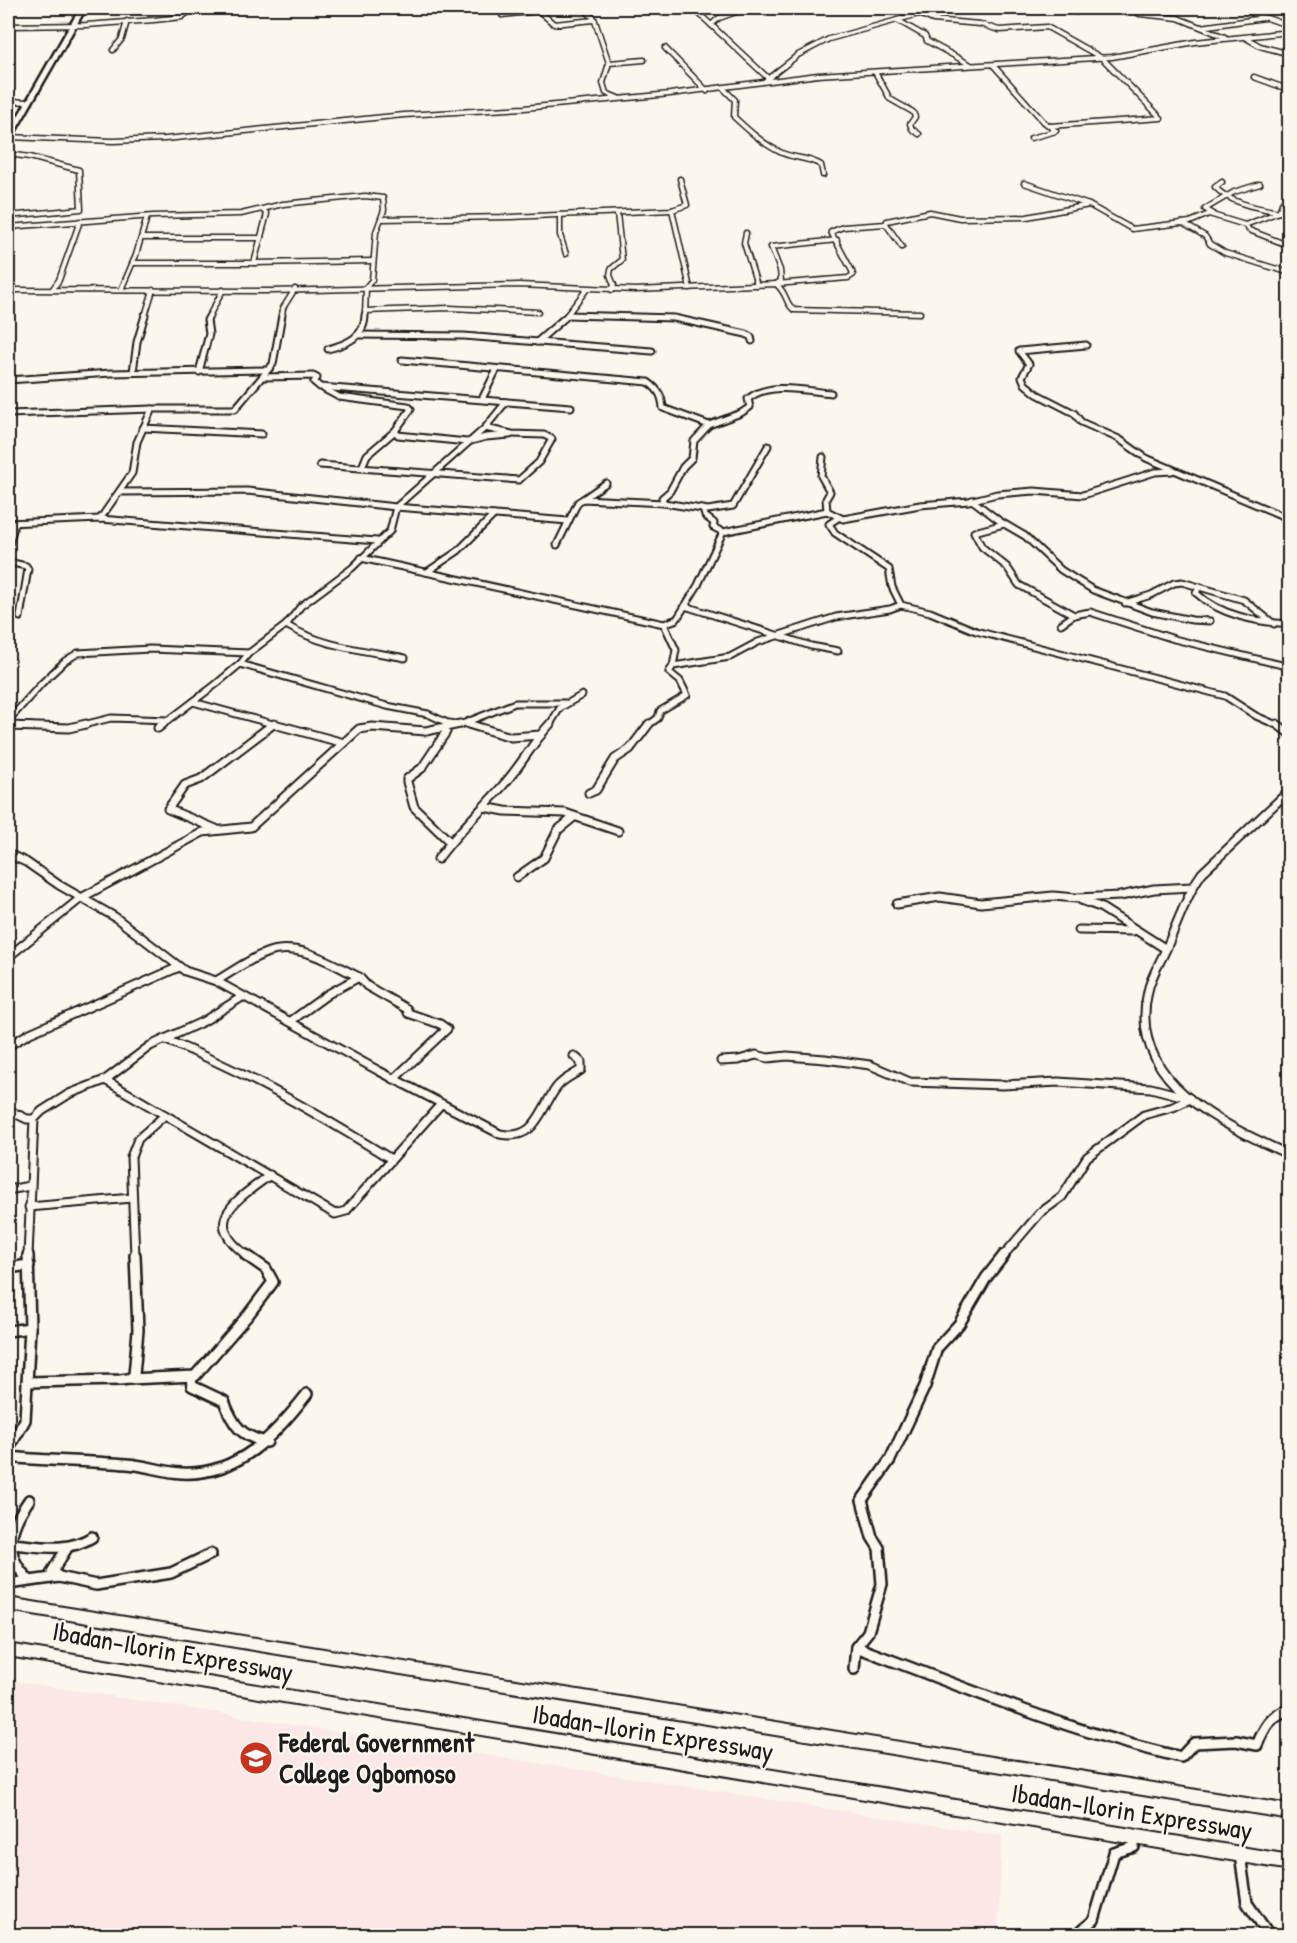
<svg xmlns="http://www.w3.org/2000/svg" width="1297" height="1943" font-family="'Patrick Hand',sans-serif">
<rect width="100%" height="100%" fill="#fbf7ec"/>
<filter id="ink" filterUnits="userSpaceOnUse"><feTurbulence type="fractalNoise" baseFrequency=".0167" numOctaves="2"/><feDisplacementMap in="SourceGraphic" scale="12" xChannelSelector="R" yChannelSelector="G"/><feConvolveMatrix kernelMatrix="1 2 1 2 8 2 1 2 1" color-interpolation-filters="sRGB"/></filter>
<g filter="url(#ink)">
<polygon fill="#fbe7e5" points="8,1680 1002,1836 998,1935 8,1935"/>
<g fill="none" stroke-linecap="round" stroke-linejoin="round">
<g stroke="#1c1c1c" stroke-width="7">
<g id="street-far3">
<polyline points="583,8 594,18 609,63 603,83 606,93 618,98"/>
<polyline points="693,8 768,78"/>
<polyline points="1062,8 1075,12 1106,8"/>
<polyline points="1128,8 1140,14 1178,18 1225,37"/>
<polyline points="1238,8 1290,26"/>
<polyline points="502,15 539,11 554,24 594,20"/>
<polyline points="897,20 925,36 927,41 971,65"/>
<polyline points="711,25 719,18 742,10 740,8"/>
<polyline points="8,26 86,25 154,20 182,17 194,8 199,8"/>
<polyline points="1201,27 1264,18"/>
<polyline points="1246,38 1260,46 1290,54"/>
<polyline points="665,48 707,91"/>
<polyline points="113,50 122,39 127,21"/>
<polyline points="609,63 644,60"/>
<polyline points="993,65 1044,122 1056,131 1031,138"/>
<polyline points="875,72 890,99 913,112 915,117 910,124 912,129 919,134"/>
<polyline points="1254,77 1290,90"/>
<polyline points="765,81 798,55 829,39 919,14 933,20 980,24 999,30 1047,27 1102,58 1161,118 1050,126"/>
<path d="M723,88L735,100L734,117C747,129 763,144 780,152C793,159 806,156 821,165L823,175"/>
<polyline points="8,101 29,102"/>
<polyline points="8,137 113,141 165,139 404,115 524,108 670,94 818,75 1112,57 1195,42 1290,32"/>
<polyline points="8,154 30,157 79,170 81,209 8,216"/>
<path d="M1222,182L1215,187C1232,206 1266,209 1290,214"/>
<polyline points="1024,183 1089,205 1132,229 1190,222 1209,214 1245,225 1279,212 1283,201 1290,197"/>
<polyline points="672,210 690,288"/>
<polyline points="1212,213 1205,209 1234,192 1260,184"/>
<polyline points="560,215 560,235 566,254"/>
<polyline points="381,219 511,217 672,210 687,205 680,179"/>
<polyline points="1182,223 1205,236 1210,244 1225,253 1290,273"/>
<polyline points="1245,225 1249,230 1290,246"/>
<polyline points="8,227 153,216 241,214 283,204 365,196 383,198 384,210 376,232 372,280 366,287 365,316"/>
<polyline points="746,233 744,243 757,285"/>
<polyline points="142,238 261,238"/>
<polyline points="8,242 15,226"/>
<polyline points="902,247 886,224 887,221 930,212 960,218 1027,217 1089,205"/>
<polyline points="133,263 254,263 267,214 263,210"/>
<polyline points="254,263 373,261"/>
<polyline points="776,284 848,278 853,275 852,271 831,232 843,227 886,224"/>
<polyline points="776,284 781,281 780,270 771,247 837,240"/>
<path d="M8,290L272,291L519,285L636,290L776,284C788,294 784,302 794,310L920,313"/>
<polyline points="52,290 59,280 80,221"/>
<polyline points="121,290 136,255 147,217"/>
<polyline points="612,290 614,285 610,275 611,269 622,260 617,213"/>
<polyline points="365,311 449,308 538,312"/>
<polyline points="568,315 590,316"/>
<polyline points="145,316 153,290"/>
<polyline points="209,316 223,290"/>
<polyline points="282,316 283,308 295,289"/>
<polyline points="566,316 587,289"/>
</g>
</g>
<g stroke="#1c1c1c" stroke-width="9">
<g id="street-far2">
<polyline points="568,315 674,318 746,334 751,337 752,341"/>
<polyline points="358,335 464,336 652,351"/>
<polyline points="537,342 568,315"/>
<polyline points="1086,345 1019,351 1029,364 1022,377 1025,384 1037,394 1074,413 1081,422 1119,439 1146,458 1290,519"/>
<path d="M328,349C347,344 365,337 365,315"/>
<path d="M402,360L648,382C659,390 662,396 663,408L709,425L694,441L692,458L683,467L670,491L662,498L664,503L708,510L733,506L768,446"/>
<polyline points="133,372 137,342 145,315"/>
<polyline points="199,372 209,334 207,320 210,315"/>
<polyline points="264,377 313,376 317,378 314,382 320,387 571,407"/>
<polyline points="8,380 111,373 266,370"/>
<polyline points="324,389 339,397 408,406 411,409 395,431 398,435 467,442 486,437 510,435"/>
<polyline points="482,399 497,369"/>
<polyline points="8,414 152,409 235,409 273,364 282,315"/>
<path d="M709,425L741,413L750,407L748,399C769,381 806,391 831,393"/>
<polyline points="143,428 262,434"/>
<polyline points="320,465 519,480 539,462 552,439 544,435 512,434 485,428"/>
<polyline points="362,467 367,455 395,431"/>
<polyline points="121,492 247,491 396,507 568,521"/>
<polyline points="583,499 606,483"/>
<polyline points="972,500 1001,522 1025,536 1061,570 1093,590 1152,612 1192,620 1210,621"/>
<polyline points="703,509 705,516 714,523 713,527 723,532"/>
<polyline points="827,511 843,519 920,505 969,501 997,494 1034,491 1083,495 1155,472 1172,471"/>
<polyline points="838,518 829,524 835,533 889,569 892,587 901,605 930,612 976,631 1225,696 1256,716 1279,726"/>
<polyline points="100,519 132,473 137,442 152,409"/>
<polyline points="8,523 100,519 377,541"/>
<polyline points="1004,524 974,532 982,547 1007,567 1019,585 1074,615 1061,624"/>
<polyline points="557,545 578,502 583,499 664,503"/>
<polyline points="8,548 15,523"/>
<polyline points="361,558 664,624 677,619 698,585 723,532 827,511 826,499 830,492 821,476 823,457"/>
<polyline points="8,562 26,566 28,569 20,617"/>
<polyline points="427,572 458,551 494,515"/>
<path d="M1199,587L1196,593C1221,616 1257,622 1290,624"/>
<polyline points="1125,603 1151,595 1174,583 1182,582 1244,600 1274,624"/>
<polyline points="685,606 811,646 838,651"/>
<polyline points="1074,615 1090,612 1174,639 1290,667"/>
<polyline points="664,624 676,650 673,666"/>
<path d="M286,625C322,647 364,650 405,658"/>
<polyline points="240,664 387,706 428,714 452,725"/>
<polyline points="193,702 280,726"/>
<polyline points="8,721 42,683 65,661 78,653 150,649 249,653"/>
<polyline points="467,722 515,703 566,703"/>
<polyline points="15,726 32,726"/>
<polyline points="79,726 111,718 169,720"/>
<polyline points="161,726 215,685 240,664 249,653 286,625 301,606 352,568 390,531 396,507 485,428 506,402"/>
<polyline points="453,726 465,723 473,726"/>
<polyline points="549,726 560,708 582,695"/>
<polyline points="647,726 658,718 660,711 687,695 680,681 669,672 673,666 730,657 758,642 836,617 890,609 901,605"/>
</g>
</g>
<g stroke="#1c1c1c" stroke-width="11">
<g id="street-far1">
<polyline points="274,724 344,743"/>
<polyline points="450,724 452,725"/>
<polyline points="468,724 511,737 541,735"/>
<polyline points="1277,724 1290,734"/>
<polyline points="8,726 69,728 86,724"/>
<polyline points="158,728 163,724"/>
<polyline points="443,728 446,732 422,768 407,779 407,782 414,807 450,842"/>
<path d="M1290,790L1202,873L1196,882C1184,903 1176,926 1166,949C1160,963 1151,976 1148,991C1126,1081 1223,1125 1290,1155"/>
<polyline points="589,793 596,790 615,759 630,749 649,724"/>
<polyline points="484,807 505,811 565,813 618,831"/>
<polyline points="216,829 168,809 185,785 201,779 272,725"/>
<path d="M8,854L26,862L59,885L115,917L185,971L216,981L379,1071L500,1134C537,1141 539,1110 557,1087C563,1079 573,1075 581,1070V1062L574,1056"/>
<path d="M438,859C457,832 483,809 505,783C522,764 533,742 550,724"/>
<polyline points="517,877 544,858 558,830 574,817"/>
<polyline points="1081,900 1100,907 1166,949"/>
<polyline points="897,904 940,897 981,903 1053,896 1076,898 1120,896 1154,889 1192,887"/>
<polyline points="1079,930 1133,931"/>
<polyline points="8,957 81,898 203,832 251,827 359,729 372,727 426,731 460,724"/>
<polyline points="359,977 367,986 407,1009 408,1013 440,1024 447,1029 394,1079"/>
<path d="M216,981C232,972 249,959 266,953C299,941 330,963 359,977L328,994L291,1021"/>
<path d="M166,1040C246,1072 318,1114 391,1159"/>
<polyline points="8,1046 30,1033 179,967"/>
<polyline points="721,1061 739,1060 756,1055 768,1058 787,1056 825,1059 870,1065 910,1082 1003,1085 1058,1082 1151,1088 1189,1098"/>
<polyline points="105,1080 335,1214 346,1211 441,1104"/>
<polyline points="8,1110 27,1119 34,1119"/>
<polyline points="8,1190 30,1186"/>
<polyline points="29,1207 132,1198"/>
<polyline points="28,1256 34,1119 42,1111 69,1094 105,1080 150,1046 204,1021 242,997"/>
<polyline points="135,1256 131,1157 138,1139 165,1115"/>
<path d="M248,1256C198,1221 238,1199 270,1175"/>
<polyline points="1003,1256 1040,1213 1062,1197 1087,1157 1144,1115 1173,1107 1190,1099"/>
</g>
</g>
<g stroke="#1c1c1c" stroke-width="14">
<g id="street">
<polyline points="8,1268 29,1265"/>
<polyline points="8,1331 30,1328"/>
<path d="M191,1377L192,1386L224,1401C233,1425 241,1437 267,1442"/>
<polyline points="129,1379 195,1376 248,1315 273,1282 266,1269 246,1255"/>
<polyline points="27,1382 120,1380 129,1379 134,1375 138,1330 135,1255"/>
<polyline points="8,1450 25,1420 30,1328 28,1255"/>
<path d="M8,1457C48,1461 87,1461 127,1464C145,1465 163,1472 181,1473C238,1476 275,1435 307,1394"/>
<path d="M29,1500C9,1528 2,1554 29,1580"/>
<path d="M8,1544C38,1545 65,1554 92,1537"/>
<polyline points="59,1577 52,1572 67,1548"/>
<polyline points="8,1584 59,1577 96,1585 171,1573 211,1554"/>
<path d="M856,1647C964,1687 1069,1732 1181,1757L1194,1743L1236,1741L1257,1745C1264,1728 1271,1714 1290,1710"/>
<polyline points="854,1669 856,1647 868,1632 882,1584 879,1548 872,1537 862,1500 890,1460 925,1386 937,1348 959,1324 986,1278 1004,1255"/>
<polyline points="1240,1855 1247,1903 1270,1936"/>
<polyline points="1075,1936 1094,1920 1114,1853 1134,1847 1135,1837"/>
</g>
</g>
<g stroke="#1c1c1c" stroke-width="5">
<polygon id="primary" points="80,8 86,8 11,139 8,141 8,134"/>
</g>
<g stroke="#1c1c1c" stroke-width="4">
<g id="highway">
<polygon points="8,1598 1290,1805 1290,1819 8,1610"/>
<polygon points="8,1644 1290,1855 1290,1870 8,1656"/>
</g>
</g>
<use href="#street-far3" stroke="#fbf7ec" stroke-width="4"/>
<use href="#street-far2" stroke="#fbf7ec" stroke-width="5"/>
<use href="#street-far1" stroke="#fbf7ec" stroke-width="7"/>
<use href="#street" stroke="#fbf7ec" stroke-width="9"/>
<use href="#primary" fill="#fbf7ec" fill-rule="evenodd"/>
<use href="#highway" fill="#fbf7ec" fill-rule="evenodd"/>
</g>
</g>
<defs>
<g id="university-disc" transform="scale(1.725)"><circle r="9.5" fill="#c8321e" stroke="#fbf7ec"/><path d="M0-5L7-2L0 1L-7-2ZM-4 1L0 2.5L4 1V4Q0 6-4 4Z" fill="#fff"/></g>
</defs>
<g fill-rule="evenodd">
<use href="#university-disc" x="256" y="1758"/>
</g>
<g text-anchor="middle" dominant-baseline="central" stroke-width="4.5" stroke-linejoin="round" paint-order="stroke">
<g font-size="27" fill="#1c1c1c" stroke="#fbf7ec">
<text transform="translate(173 1651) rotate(10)">Ibadan-Ilorin Expressway</text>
<text transform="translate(653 1732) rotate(9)">Ibadan-Ilorin Expressway</text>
<text transform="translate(1132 1811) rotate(9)">Ibadan-Ilorin Expressway</text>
</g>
<g font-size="27" font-weight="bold" fill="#1c1c1c" stroke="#fbf7ec" text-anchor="start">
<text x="279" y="1742">Federal Government<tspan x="279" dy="31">College Ogbomoso</tspan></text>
</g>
</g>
<rect width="1297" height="1943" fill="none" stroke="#fbf7ec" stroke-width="30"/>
<rect x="15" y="15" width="1267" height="1913" fill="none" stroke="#1c1c1c" stroke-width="2" filter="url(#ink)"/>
</svg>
